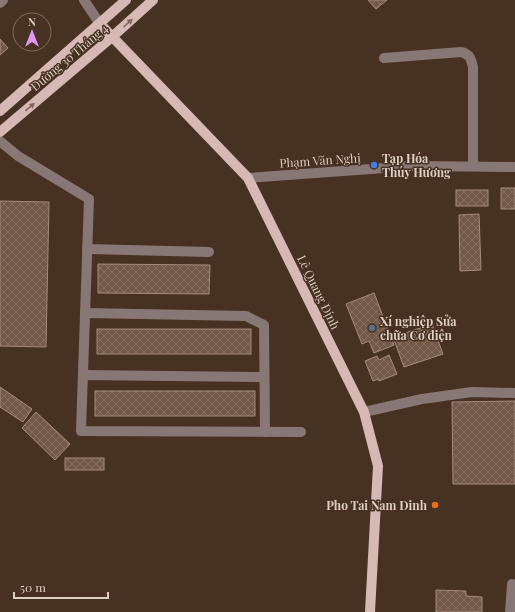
<svg xmlns="http://www.w3.org/2000/svg" width="515" height="612" font-family="'Playfair Display',serif">
<defs>
<pattern id="building-cross-hatch" width="8" height="8" patternUnits="userSpaceOnUse"><rect width="8" height="8" fill="#715848"/><path d="M0 0l8 8M0 8l8-8" fill="none" stroke="#856f61"/></pattern>
</defs>
<rect width="100%" height="100%" fill="#473122"/>
<g fill="url(#building-cross-hatch)" stroke="#a68b7a">
<polygon points="368,0 387,0 376,9"/>
<polygon points="0,39 8,48 0,55"/>
<rect x="501" y="188" width="14" height="21"/>
<rect x="456" y="190" width="32" height="16"/>
<polygon points="0,201 49,202 46,347 0,346"/>
<polygon points="479,214 481,270 460,271 459,215"/>
<polygon points="98,264 210,265 209,294 98,293"/>
<polygon points="374,293 394,345 374,353 369,341 362,344 346,304"/>
<polygon points="432,324 443,354 404,367 393,337"/>
<rect x="97" y="329" width="154" height="25"/>
<polygon points="389,355 397,374 379,381 378,379 373,381 365,361 377,356 379,360"/>
<polygon points="0,387 32,409 23,422 0,407"/>
<rect x="95" y="391" width="160" height="25"/>
<polygon points="515,401 515,484 453,484 452,402"/>
<polygon points="36,412 70,444 55,460 22,428"/>
<rect x="65" y="458" width="39" height="12"/>
<polygon points="436,590 466,591 466,596 482,597 482,612 436,612"/>
</g>
<g fill="none" stroke-linecap="round" stroke-linejoin="round">
<g stroke="#877876" stroke-width="10">
<polyline points="84,0 100,24"/>
<polyline points="0,3 3,0"/>
<path d="M384,58L461,52C470,54 471,59 473,67V166"/>
<polyline points="0,141 18,156 89,199 81,431 301,432"/>
<polyline points="248,178 412,166 515,167"/>
<polyline points="87,249 209,252"/>
<polyline points="85,313 246,316 264,325 265,432"/>
<polyline points="83,375 264,377"/>
<polyline points="364,412 422,399 472,392 515,393"/>
<polyline points="510,612 512,584"/>
</g>
<g stroke="#d6b8b5" stroke-width="10">
<polyline points="100,24 248,178 364,412 378,466 370,612"/>
<polyline points="0,111 126,0"/>
<polyline points="0,132 112,37 153,0"/>
</g>
</g>
<defs><path id="oneway-solid" d="M-6-.8H1V-3.2L6.5 0L1 3.2V.8H-6Z"/></defs>
<g fill="#80675d">
<use href="#oneway-solid" transform="translate(128 23) rotate(-42)"/>
<use href="#oneway-solid" transform="translate(30 107) rotate(-40)"/>
</g>
<circle fill="#3f7fe0" stroke="#473122" stroke-width="1.5" cx="374" cy="165" r="4"/>
<circle fill="#5c6f8a" stroke="#473122" stroke-width="1.5" cx="372" cy="328" r="4"/>
<circle fill="#e8710a" stroke="#473122" stroke-width="1.5" cx="435" cy="505" r="4"/>
<g text-anchor="middle" dominant-baseline="central" stroke-width="3" stroke-linejoin="round" paint-order="stroke">
<g font-size="12" fill="#decfc6" stroke="#473122">
<text transform="translate(69 57) rotate(-40)">Đường 30 Tháng 4</text>
<text transform="translate(320 160) rotate(-4)">Phạm Văn Nghị</text>
<text transform="translate(319 292) rotate(64)">Lê Quang Định</text>
</g>
<g font-size="12" font-weight="bold" fill="#decfc6" stroke="#473122" text-anchor="start">
<text x="382" y="158">Tạp Hóa<tspan x="382" dy="14">Thúy Hương</tspan></text>
<text x="380" y="321">Xí nghiệp Sửa<tspan x="380" dy="14">chữa Cơ điện</tspan></text>
<text x="427" y="505" text-anchor="end">Pho Tai Nam Dinh</text>
</g>
</g>
<g transform="translate(32 32)"><circle r="19" fill="#473122" stroke="#837064"/>
<path d="M0-3L7 15L0 10L-7 15Z" fill="#df98f2"/>
<text y="-6" font-size="11" font-weight="bold" text-anchor="middle" fill="#decfc6">N</text>
</g>
<path d="M14 592v6h94v-6" fill="none" stroke="#decfc6" stroke-width="2"/>
<text x="20" y="592" font-size="12" fill="#decfc6" stroke="#473122" stroke-width="3" paint-order="stroke">50 m</text>
</svg>
